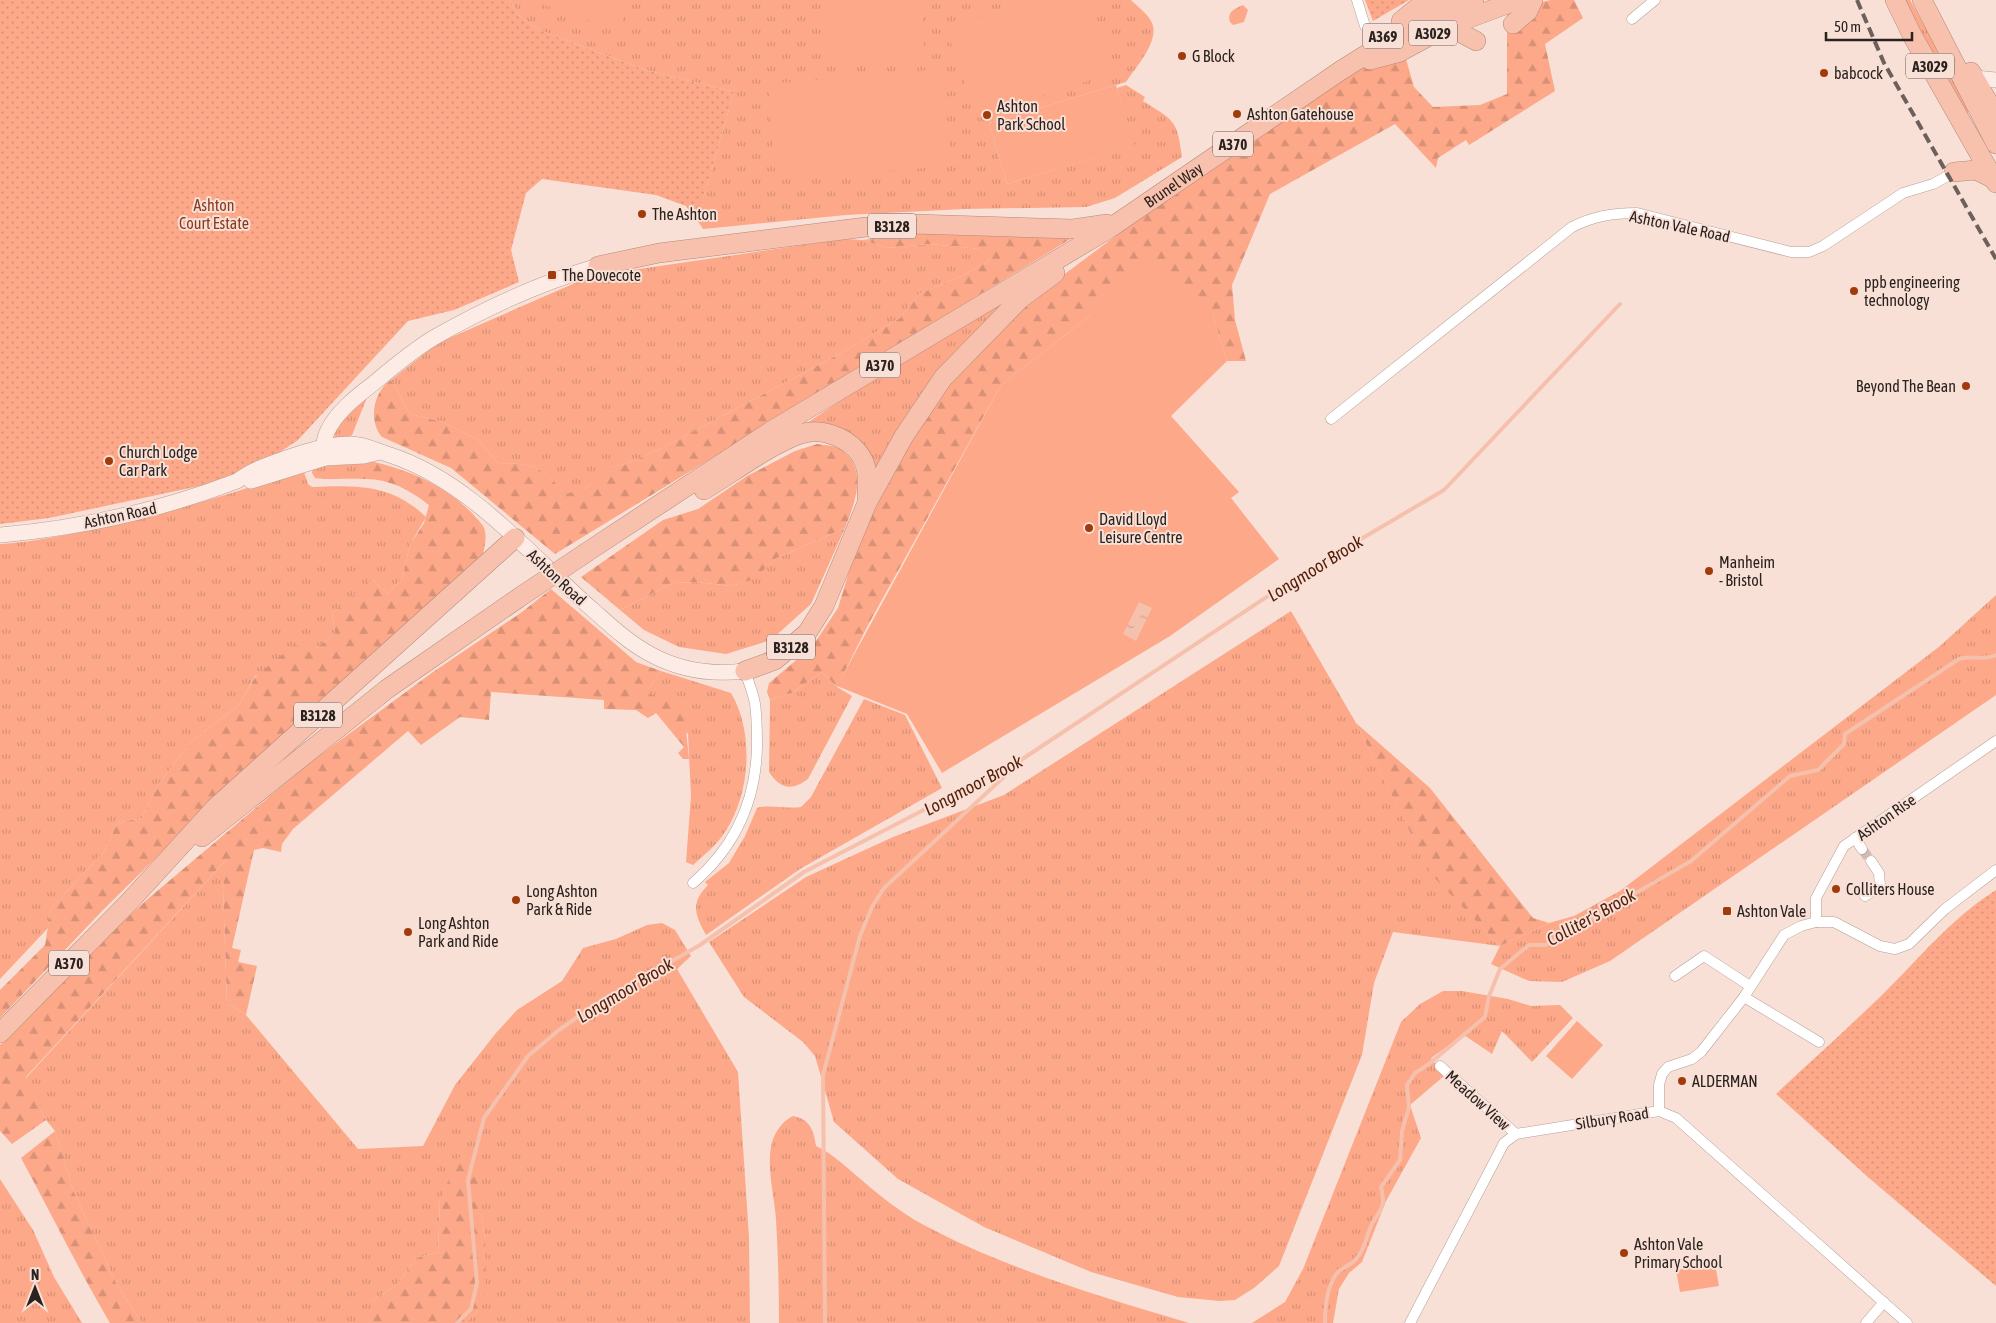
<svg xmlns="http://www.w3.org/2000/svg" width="1996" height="1323" font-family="'Asap Condensed',sans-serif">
<defs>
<pattern id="grass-tufts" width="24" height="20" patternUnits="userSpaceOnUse" patternTransform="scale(1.25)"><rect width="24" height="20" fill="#fca889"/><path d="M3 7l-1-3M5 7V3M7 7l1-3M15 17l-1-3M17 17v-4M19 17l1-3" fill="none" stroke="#d89076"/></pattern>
<pattern id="forest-firs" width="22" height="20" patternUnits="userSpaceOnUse" patternTransform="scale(1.25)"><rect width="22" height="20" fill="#fca889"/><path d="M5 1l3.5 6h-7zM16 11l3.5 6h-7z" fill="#d89076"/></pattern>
<pattern id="park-dots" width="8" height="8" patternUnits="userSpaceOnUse" patternTransform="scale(1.25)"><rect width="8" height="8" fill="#fca889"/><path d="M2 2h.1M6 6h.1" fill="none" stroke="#d89076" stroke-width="1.8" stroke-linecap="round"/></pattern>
<pattern id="water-ripples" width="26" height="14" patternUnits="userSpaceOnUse" patternTransform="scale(1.25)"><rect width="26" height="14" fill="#f5c0ac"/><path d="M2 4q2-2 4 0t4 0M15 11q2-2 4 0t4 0" fill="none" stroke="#d2a594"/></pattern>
</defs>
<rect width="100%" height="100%" fill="#f9e0d7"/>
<g fill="url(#grass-tufts)">
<path d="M510,0H1131C1138,7 1148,14 1152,23C1160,41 1135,68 1126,82L989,123L1007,184L1134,146L1117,88L1126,85L1145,97L1143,101C1175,121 1177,120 1182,157L1115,198L1086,207L964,209L846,215L703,229L697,220L734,92L646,70L539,30L520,16Z"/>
<polygon points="1902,0 1910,0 1946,65 1969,112 1966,114"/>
<path d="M1243,5L1248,10L1244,22L1233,25L1230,22C1227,12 1234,9 1243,5Z"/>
<path d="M845,239L863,240L887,248L930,244L981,249L990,260L964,275L919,294L900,318L841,353L662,448L626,464L606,468L586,488L566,495C542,468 535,462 499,464L478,440L443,422L410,414L391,380L438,343L591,276Z"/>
<path d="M1039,280L876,474C874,454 856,430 835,427C825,425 814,426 804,425L849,395Z"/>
<polygon points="370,390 352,435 345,440 336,439 334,435 341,417"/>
<path d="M361,463L363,479C354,478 319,480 315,478L312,473L313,467Z"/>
<path d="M303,469L308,484L312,487C357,485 392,484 426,517L410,545L402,579L387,594L373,580L332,613L335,633L314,650L255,676L239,705L192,741L157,786L142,818L117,823L104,852L51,908L48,928L0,979V544C36,542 70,534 105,526C172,511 238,493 303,469Z"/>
<polygon points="845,528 811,604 771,640 726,654 679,647 644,630 620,610 673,583 696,582 731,586 751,580 777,558"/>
<polygon points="1996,595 1996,695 1610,961 1562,982 1529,981 1491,964 1500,946 1393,932 1374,983 1362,1055 1279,1266 1254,1288 1235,1300 1220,1301 1178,1297 1091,1272 984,1227 898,1179 834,1122 815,1056 803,1042 744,997 709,942 806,877 893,837 1004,795 1291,611 1356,723 1431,873 1500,946 1549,923 1574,916 1620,891 1940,646"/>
<path d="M661,671L731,693C754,732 751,793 725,832C717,845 704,855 693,865L686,862L691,796L688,734L646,692Z"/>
<path d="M822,672L837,687L852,696L808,779C792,791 780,789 769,772L770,700L792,693Z"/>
<path d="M864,699L905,715L942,788L800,869L706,935C695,915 690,903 708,885L705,882L729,863L745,836L757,808C768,804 787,809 801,807L811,797Z"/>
<polygon points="228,858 223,888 227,1003 246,1015 358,1149 423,1146 455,1085 496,1033 517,1010 562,981 583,948 616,939 647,925 662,923 675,930 691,956 677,969 738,1072 749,1237 750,1323 465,1323 478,1311 485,1239 481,1213 440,1199 438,1252 416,1258 397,1285 371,1301 371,1323 142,1323 117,1285 73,1190 55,1131 46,1120 26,1078"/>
<polygon points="1443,991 1462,991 1508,999 1531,1006 1560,1005 1573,1018 1532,1062 1502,1031 1492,1054 1464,1035 1431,1058 1444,1076 1410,1105 1421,1138 1386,1201 1362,1262 1349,1273 1339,1289 1333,1323 1252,1323 1285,1302 1303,1269 1401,1022 1420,1004"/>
<path d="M793,1116C810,1119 814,1131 816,1146C835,1155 848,1169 864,1182C881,1197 902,1213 922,1224C1006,1269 1099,1296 1189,1323H779C779,1288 778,1253 776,1219C774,1194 766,1166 772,1142C776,1130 783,1121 793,1116Z"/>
<polygon points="0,1179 33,1230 54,1277 82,1323 0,1323"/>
</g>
<g fill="url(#forest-firs)">
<polygon points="1551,0 1574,0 1583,18 1545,44 1555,91 1469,145 1466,140 1438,158 1436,168 1395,124 1270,194 1232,285 1235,320 1246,361 1227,361 1213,316 1091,315 1001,385 868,625 837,687 822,672 792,693 770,700 767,692 769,683 812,647 838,608 858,542 915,431 954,373 1023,305 1203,171 1359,66 1406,59 1414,87 1433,107 1480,105 1507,94 1507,10"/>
<path d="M929,231L1072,238L555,554L451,468L382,437C368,421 373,392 391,380L410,414L443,422L478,440L499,464C535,462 542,468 566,494L586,488L605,468L626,464L662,448L841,353L900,318L919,294L964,275L990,260L980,249L930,244L887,248L863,240Z"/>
<path d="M817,444C823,445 834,445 840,449C869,469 855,502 845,528L777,558L752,580L731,586L696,582L673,583L620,610L581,577L663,520L698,509L747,476L795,451Z"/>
<path d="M360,459C402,467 441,482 472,513C476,518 482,523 484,528C487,537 485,545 483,554L254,761L104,909L0,1018V990L45,945L51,908L104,852L117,823L142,818L157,786L192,741L239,705L255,677L294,645L314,650L335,633L332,613L372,579L387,594L402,579L410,545L424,523L429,505C410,490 388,478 363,479Z"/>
<polygon points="551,589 636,662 661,671 646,692 684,710 689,759 683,759 678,753 684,747 656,713 648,718 636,710 604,709 604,700 491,692 489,720 460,717 421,745 408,731 293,829 282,844 281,852 263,848 254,850 232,948 241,950 238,962 257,966 246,1015 227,1003 223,888 227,859 26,1077 46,1120 12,1144 0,1131 0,1045 92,950 150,897 308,764 433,672 522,612"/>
<polygon points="1356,723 1430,788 1533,918 1549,923 1500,946 1431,874"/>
<path d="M55,1131L73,1190L117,1285L142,1323H110C78,1269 51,1213 21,1158Z"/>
<polygon points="459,1157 481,1163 481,1212 485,1239 486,1289 478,1311 465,1323 371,1323 371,1301 397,1285 416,1258 438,1252 440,1199"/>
</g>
<g fill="url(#park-dots)">
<polygon points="0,0 510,0 520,16 539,30 646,70 734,92 697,220 686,206 656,195 542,179 526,193 511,250 519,282 454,310 408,321 298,440 262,464 204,485 49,518 0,524"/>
<polygon points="1365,0 1409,0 1373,21"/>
<path d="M1996,890V1286L1869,1178L1776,1094C1811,1061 1847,1029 1882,995C1920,958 1949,920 1996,890Z"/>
</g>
<g fill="#fca889">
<polygon points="530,0 630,0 619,31"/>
<polygon points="858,0 921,0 925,58 828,65 823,3"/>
<polygon points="1030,0 1091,0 1115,72 976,118 946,28"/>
<polygon points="943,69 951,166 776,180 768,84"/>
<polygon points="1116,85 1135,146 1007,184 989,123"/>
<polygon points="1153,258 1213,316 1227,361 1171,416 1239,492 1231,498 1279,559 1170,636 942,773 907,714 837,686 1001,385 1091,315"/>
<polygon points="1577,1021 1603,1045 1572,1079 1546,1056"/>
<polygon points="1715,1264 1719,1286 1680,1292 1676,1270"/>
</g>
<polygon fill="url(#water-ripples)" points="1139,602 1152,608 1136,641 1123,634"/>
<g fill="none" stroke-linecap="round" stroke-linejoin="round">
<g stroke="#f5c0ac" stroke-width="4">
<polyline points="457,1323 471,1309 477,1283 468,1180 484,1118 528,1056 559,1030 592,1007 700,945 804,872 1024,758 1295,578 1444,490 1620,304"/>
<polyline points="825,1323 823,1075 860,936 872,907 884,888 1021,761"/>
<path d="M1325,1323C1325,1308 1327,1283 1339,1271C1345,1266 1352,1265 1357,1258C1365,1249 1366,1237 1371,1226C1374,1218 1382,1212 1383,1202C1383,1197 1382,1192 1381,1187L1400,1160L1402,1131L1409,1107L1407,1085L1415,1073L1429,1064L1485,1017L1489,996L1500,969L1529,945H1546L1691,861L1790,776L1818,770L1844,744L1845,734L1959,659C1972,655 1985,661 1996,655"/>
</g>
<polyline stroke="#d0bab2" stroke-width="10" stroke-dasharray="10 5" stroke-linecap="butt" points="1862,849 1871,861"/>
<g stroke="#b59e95" stroke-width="11">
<g id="street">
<polyline points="1357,0 1365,26"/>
<polyline points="1632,19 1655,0"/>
<path d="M1331,419L1572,227C1594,216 1613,213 1637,213L1791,252H1809L1823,246L1903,193L1933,184L1957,171"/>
<polyline points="1855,838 1862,849"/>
<path d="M693,883C735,847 756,801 757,746C757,732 757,717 755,704C753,692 748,681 745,671"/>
<polyline points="1865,896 1880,886 1879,873 1871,861"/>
<polyline points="1816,922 1816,898 1844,846 1996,741"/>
<polyline points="1675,976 1704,956 1750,986"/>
<polyline points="1744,997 1819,1042"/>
<polyline points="1440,1066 1516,1134"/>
<polyline points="1659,1111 1659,1085 1662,1074 1668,1067 1692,1059 1701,1052 1744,997 1784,935 1801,926 1816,922 1834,922 1880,946 1895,949 1909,944 1945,909 1996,870"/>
<polyline points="1410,1323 1504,1143 1516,1134 1659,1111 1676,1118 1907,1323"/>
<polyline points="1866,1323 1884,1302"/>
</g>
</g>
<g stroke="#b59e95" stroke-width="16">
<g id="secondary">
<polyline points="1975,78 1996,80"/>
<path d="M325,458C324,449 323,440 327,432C336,412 357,396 374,383C393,367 413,350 435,337C484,309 543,282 598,266"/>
<polyline points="251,481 325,458 364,456 380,452"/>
<path d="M0,535C81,528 161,510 237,481C253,469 272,463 292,456C310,450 331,444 350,444C365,444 377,451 390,455C470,481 531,556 593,610C611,626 628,642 650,654C679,670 712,675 745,671"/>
</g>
</g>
<g stroke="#b0897b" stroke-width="20">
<g id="highway">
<polyline points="1895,0 1912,35 1996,183"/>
<polyline points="1922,0 1996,144"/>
<polyline points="1443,14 1474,0"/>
<polyline points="1401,21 1427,0"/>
<polyline points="1513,24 1528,11 1533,0"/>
<polyline points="1448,26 1476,41"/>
<polyline points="1370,60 1400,52 1448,26 1518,0"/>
<polyline points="1971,72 1996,116"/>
<polyline points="1954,172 1976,170 1994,179"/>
<polyline points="598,266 659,253 866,227 915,224 1073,229 1107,224"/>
<path d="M704,490C734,472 765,448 798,435C822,425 857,440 865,465C869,476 867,488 867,500"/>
<path id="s1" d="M587,552L771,431L1110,228L1340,71L1453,0"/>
<polyline points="745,671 775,660 807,633 824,606 867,503 904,436 943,378 1020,299 1055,273"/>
<polyline points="202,837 387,689 520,597"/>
<polyline points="0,1033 130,901 216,807 515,538"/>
</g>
</g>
<use href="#street" stroke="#fff" stroke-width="10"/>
<use href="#secondary" stroke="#fdece6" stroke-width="15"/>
<use href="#highway" stroke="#f8c1ad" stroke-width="19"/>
<polyline stroke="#6d5f5a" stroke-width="4" stroke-dasharray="10 5" stroke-linecap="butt" points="1857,0 1884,63 1996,259"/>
<g stroke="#b0897b" stroke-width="20" stroke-linecap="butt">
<polyline id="highway-bridge" points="520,597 587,552"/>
</g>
<use href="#highway-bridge" stroke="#f8c1ad" stroke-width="19"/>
</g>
<g fill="#a03c0b" stroke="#f9e0d7" stroke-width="2">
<circle cx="1182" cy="56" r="5"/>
<circle cx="1824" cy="73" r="5"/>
<circle cx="1237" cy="114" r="5"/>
<circle cx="987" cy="115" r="5"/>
<circle cx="642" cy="214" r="5"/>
<rect x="547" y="270" width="10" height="10" rx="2.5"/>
<circle cx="1854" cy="291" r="5"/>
<circle cx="1966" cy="386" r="5"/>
<circle cx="109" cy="461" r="5"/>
<circle cx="1089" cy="528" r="5"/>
<circle cx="1709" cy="571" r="5"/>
<circle cx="1836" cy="889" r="5"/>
<circle cx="516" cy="900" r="5"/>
<rect x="1722" y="906" width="10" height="10" rx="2.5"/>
<circle cx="408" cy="932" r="5"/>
<circle cx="1682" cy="1081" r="5"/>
<circle cx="1624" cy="1253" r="5"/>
</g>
<g text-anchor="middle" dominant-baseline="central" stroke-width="4" stroke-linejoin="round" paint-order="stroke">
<g fill="#f9e0d7" stroke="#685b56" stroke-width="1">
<rect x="1409" y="20.5" width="48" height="25" rx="4"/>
<rect x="1363" y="23.5" width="40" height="25" rx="4"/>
<rect x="1906" y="53.5" width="48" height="25" rx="4"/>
<rect x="1213" y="131.5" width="40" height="25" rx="4"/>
<rect x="868" y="213.5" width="48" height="25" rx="4"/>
<rect x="860" y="352.5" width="40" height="25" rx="4"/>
<rect x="767" y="634.5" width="48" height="25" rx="4"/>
<rect x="294" y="702.5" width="48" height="25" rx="4"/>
<rect x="49" y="950.5" width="40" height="25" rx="4"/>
</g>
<g font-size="15" font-weight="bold" fill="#2a221e">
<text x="1433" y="33">A3029</text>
<text x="1383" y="36">A369</text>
<text x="1930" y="66">A3029</text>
<text x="1233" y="144">A370</text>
<text x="892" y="226">B3128</text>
<text x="880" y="365">A370</text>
<text x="791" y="647">B3128</text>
<text x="318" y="715">B3128</text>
<text x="69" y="963">A370</text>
</g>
<g font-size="16" fill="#2a221e" stroke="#f9e0d7" text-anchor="start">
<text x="1192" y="56">G Block</text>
<text x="1834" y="73">babcock</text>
<text x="997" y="106">Ashton<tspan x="997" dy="18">Park School</tspan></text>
<text x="1247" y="114">Ashton Gatehouse</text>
<text x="652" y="214">The Ashton</text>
<text x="562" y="275">The Dovecote</text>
<text x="1864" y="282">ppb engineering<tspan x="1864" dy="18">technology</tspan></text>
<text x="1956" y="386" text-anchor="end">Beyond The Bean</text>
<text x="119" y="452">Church Lodge<tspan x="119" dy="18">Car Park</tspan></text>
<text x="1099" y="519">David Lloyd<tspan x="1099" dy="18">Leisure Centre</tspan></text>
<text x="1719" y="562">Manheim<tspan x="1719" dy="18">- Bristol</tspan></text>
<text x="1846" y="889">Colliters House</text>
<text x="526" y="891">Long Ashton<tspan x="526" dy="18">Park &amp; Ride</tspan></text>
<text x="1737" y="911">Ashton Vale</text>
<text x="418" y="923">Long Ashton<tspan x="418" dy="18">Park and Ride</tspan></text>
<text x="1692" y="1081">ALDERMAN</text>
<text x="1634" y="1244">Ashton Vale<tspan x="1634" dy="18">Primary School</tspan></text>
</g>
<g font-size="16" fill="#2a221e" stroke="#f9e0d7">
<text stroke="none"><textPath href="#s1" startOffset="692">Brunel Way</textPath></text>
<text transform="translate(1680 226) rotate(12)">Ashton Vale Road</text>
<text transform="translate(120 515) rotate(-12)">Ashton Road</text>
<text transform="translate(557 577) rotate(43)">Ashton Road</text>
<text transform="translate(1886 817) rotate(-35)">Ashton Rise</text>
<text transform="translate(1478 1100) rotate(42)">Meadow View</text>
<text transform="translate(1612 1118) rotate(-9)">Silbury Road</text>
</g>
<g font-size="16" fill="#883c1d" stroke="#f9e0d7">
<text x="214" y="205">Ashton<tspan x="214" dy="18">Court Estate</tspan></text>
</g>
<g font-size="18" font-style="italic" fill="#541f09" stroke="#f9e0d7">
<text transform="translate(1315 568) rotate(-32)">Longmoor Brook</text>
<text transform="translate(973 785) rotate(-28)">Longmoor Brook</text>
<text transform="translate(1591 917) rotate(-29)">Colliter's Brook</text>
<text transform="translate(625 990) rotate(-31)">Longmoor Brook</text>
</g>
</g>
<g transform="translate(35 1288)" stroke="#f9e0d7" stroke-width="4" paint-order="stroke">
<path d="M0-4L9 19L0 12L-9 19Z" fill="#2a221e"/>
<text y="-8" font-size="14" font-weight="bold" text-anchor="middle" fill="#2a221e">N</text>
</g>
<path d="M1826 32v8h86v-8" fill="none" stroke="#2a221e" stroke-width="2.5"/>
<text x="1834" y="32" font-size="15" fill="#2a221e" stroke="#f9e0d7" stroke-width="4" paint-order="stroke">50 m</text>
</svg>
